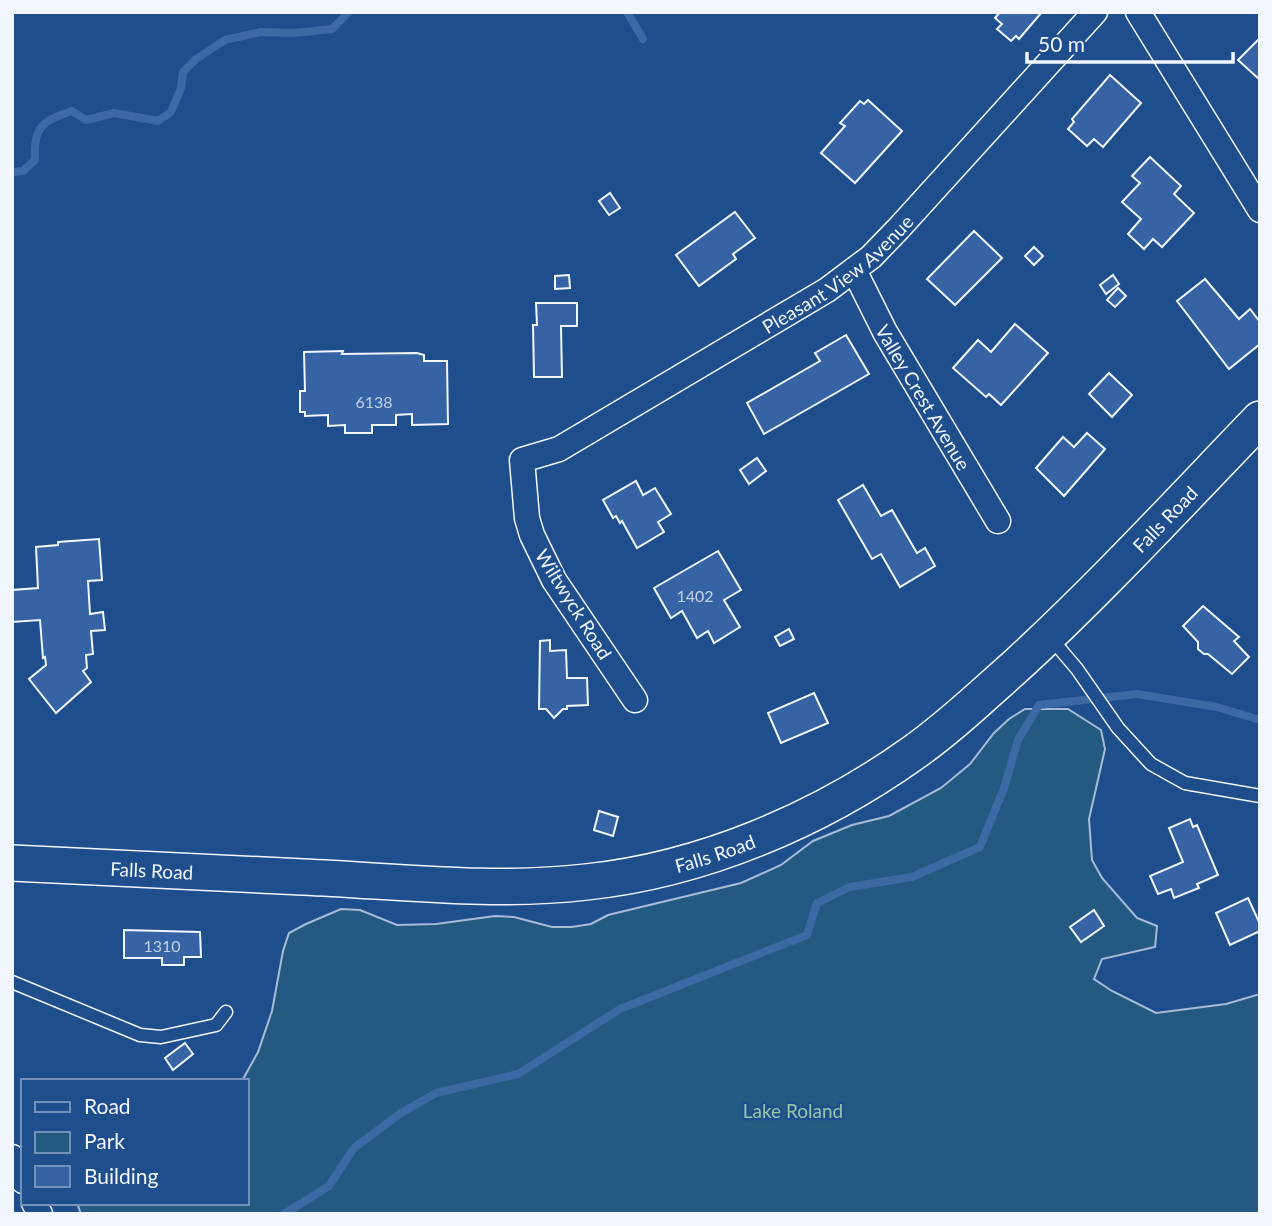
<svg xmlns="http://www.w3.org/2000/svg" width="1272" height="1226" font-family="Lato,sans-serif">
<rect width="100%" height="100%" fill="#1f4e8c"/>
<polygon fill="#245a82" stroke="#a8bbd7" stroke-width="2" points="1025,709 1068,709 1101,730 1105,749 1089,819 1092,860 1102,878 1137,918 1157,926 1155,947 1102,959 1094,979 1112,991 1156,1013 1226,1004 1260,994 1260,1214 81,1214 77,1203 247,1203 247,1081 242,1081 258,1052 272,1011 283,951 289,933 306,924 341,909 360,910 397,925 436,924 495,916 514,917 552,927 572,927 591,924 608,915 741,883 781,865 813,841 852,825 889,816 941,788 970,764 994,733 1009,719"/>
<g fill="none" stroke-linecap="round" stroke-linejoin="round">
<g stroke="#3b69a3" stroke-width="8">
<polyline points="627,12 643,39"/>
<path d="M12,172L23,171L35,160C33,127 42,121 72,111L86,120L114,113L158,121L171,112L181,88L183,72L196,59L225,40L261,32L295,33L332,29L349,12"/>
<polyline points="284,1214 329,1186 354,1148 401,1113 436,1093 518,1074 620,1009 807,935 817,903 850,887 912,877 980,847 1004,788 1018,740 1039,705 1137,694 1217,707 1260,720"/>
</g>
</g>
<g fill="#3563a3" stroke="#f2f6ff" stroke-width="2">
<polygon points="1000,12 1042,12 1019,39 1016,36 1011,41 997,29 1002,24 995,18"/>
<polygon points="1260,38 1260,80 1238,60"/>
<polygon points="1110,75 1141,103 1103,147 1094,139 1087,146 1068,129 1074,122 1072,119"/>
<polygon points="868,100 902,131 855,183 821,153 845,126 840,123 860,101 864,104"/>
<polygon points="1150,157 1181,186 1174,194 1194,213 1162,247 1153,239 1144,249 1128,234 1141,219 1122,202 1140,183 1132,176"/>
<polygon points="610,193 620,208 609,215 599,201"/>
<polygon points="735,212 755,238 733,254 736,259 699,286 676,255"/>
<polygon points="974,231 1002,258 955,305 927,279"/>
<polygon points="1034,247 1043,256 1034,265 1025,256"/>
<polygon points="569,275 570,288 555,289 555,276"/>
<polygon points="1113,275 1119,284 1106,294 1100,285"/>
<polygon points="1205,279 1239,319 1250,309 1260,322 1260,344 1229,369 1177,301"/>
<polygon points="1118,288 1126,296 1115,307 1107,300"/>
<polygon points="536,303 577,303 577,326 561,326 562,377 534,377 533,325 537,325"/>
<polygon points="1015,324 1048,353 1001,405 989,394 986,397 953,368 978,340 991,352"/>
<polygon points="846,335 869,374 764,434 747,403 820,361 815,353"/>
<polygon points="343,351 342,354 417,353 424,355 424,361 447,361 448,424 412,425 412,414 396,415 396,425 372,425 372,433 345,433 345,425 328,426 328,415 305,416 305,412 300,412 300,391 305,391 304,352"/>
<polygon points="1109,373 1132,395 1112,417 1089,394"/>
<polygon points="1087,433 1105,449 1064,496 1036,468 1063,437 1074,447"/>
<polygon points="757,458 766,471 749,484 740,470"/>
<polygon points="636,481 643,495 655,488 671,514 658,522 664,532 637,548 622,521 620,523 616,516 613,518 603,500"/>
<polygon points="863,485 881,516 892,510 917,553 925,548 935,566 900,587 881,554 872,559 838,500"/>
<polygon points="99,539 102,580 88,581 90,614 103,612 105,630 91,631 93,654 86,655 87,668 83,671 91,682 56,713 29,679 46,665 45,657 43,658 40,620 12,622 12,590 38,588 36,547 58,545 58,542"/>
<polygon points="718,551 741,590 724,600 740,627 714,643 708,631 697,638 682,611 671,618 654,588"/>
<polygon points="1203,606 1239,637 1234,641 1249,657 1232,674 1208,654 1204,654 1198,649 1198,642 1183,626"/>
<polygon points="789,629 794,639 780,646 775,637"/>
<polygon points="550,640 550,651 566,650 567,678 587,678 588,705 567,706 567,709 563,709 554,718 546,709 539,709 540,641"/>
<polygon points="814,693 828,723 781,743 768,713"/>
<polygon points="599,811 618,817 613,836 594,830"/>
<polygon points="1190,819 1193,827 1197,825 1218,875 1197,884 1199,888 1174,898 1171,889 1158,894 1150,876 1183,862 1169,828"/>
<polygon points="1248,898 1260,924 1260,931 1230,945 1216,913"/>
<polygon points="1094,910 1104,926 1081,942 1070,927"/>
<polygon points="124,930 200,932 201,957 184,957 184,965 162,965 162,958 124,958"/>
<polygon points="185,1043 193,1054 173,1070 165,1058"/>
</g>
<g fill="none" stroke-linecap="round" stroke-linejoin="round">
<g stroke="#f2f6ff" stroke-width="15">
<g id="lane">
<polyline points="1049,636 1077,669 1118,728 1151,764 1185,783 1260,796"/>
<polyline points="12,982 140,1035 161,1037 216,1025 226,1012"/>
</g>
</g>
<g stroke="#f2f6ff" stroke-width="27">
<g id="street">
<polyline points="1138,12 1260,210"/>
<path id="s1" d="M854,270L885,332L998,521"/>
<path id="s2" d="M635,700L554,580L532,535L527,518L522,460L559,449L827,290L871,257L899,228L1095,12"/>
<polyline points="12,1157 23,1181"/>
<polyline points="34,1203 40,1214"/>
</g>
</g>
<g stroke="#f2f6ff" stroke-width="38">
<g id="secondary">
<path id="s3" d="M12,863C109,868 206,872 303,877C397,881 492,893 586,882C702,870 819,820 913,753C950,727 982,696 1016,666C1101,588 1180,502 1260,419"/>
</g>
</g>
<use href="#lane" stroke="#1f4e8c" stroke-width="12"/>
<use href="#street" stroke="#1f4e8c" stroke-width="24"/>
<use href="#secondary" stroke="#1f4e8c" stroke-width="35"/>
</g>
<g text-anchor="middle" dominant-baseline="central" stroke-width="5" stroke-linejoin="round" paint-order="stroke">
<g font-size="16" fill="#c3d1e8">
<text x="374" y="401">6138</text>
<text x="695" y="595">1402</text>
<text x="162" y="945">1310</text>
</g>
<g font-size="19" fill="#f2f6ff" stroke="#1f4e8c">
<text stroke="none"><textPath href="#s2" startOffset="639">Pleasant View Avenue</textPath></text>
<text stroke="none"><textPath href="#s1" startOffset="145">Valley Crest Avenue</textPath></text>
<text stroke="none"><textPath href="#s3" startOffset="1274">Falls Road</textPath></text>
<text transform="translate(574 604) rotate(58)">Wiltwyck Road</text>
<text stroke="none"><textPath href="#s3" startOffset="707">Falls Road</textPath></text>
<text stroke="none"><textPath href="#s3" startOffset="140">Falls Road</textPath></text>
</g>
<g font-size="19" fill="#97c8a6" stroke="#1f4e8c">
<text x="793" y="1110">Lake Roland</text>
</g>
</g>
<rect width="1272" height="1226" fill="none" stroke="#f2f6ff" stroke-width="28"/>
<rect x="21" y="1079" width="228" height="126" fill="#1f4e8c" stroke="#7391ba" stroke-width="2"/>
<rect x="35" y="1102" width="35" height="10" fill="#1f4e8c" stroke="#7391ba" stroke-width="2"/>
<text x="84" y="1114" font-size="21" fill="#f2f6ff">Road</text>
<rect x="35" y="1132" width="35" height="21" fill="#245a82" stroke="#7391ba" stroke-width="2"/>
<text x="84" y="1149" font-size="21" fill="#f2f6ff">Park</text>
<rect x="35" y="1166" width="35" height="21" fill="#3563a3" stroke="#7391ba" stroke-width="2"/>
<text x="84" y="1184" font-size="21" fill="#f2f6ff">Building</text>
<path d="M1027 52v10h206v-10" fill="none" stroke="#f2f6ff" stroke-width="3.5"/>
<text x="1038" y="52" font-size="21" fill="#f2f6ff" stroke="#1f4e8c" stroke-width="5" paint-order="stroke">50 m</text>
</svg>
